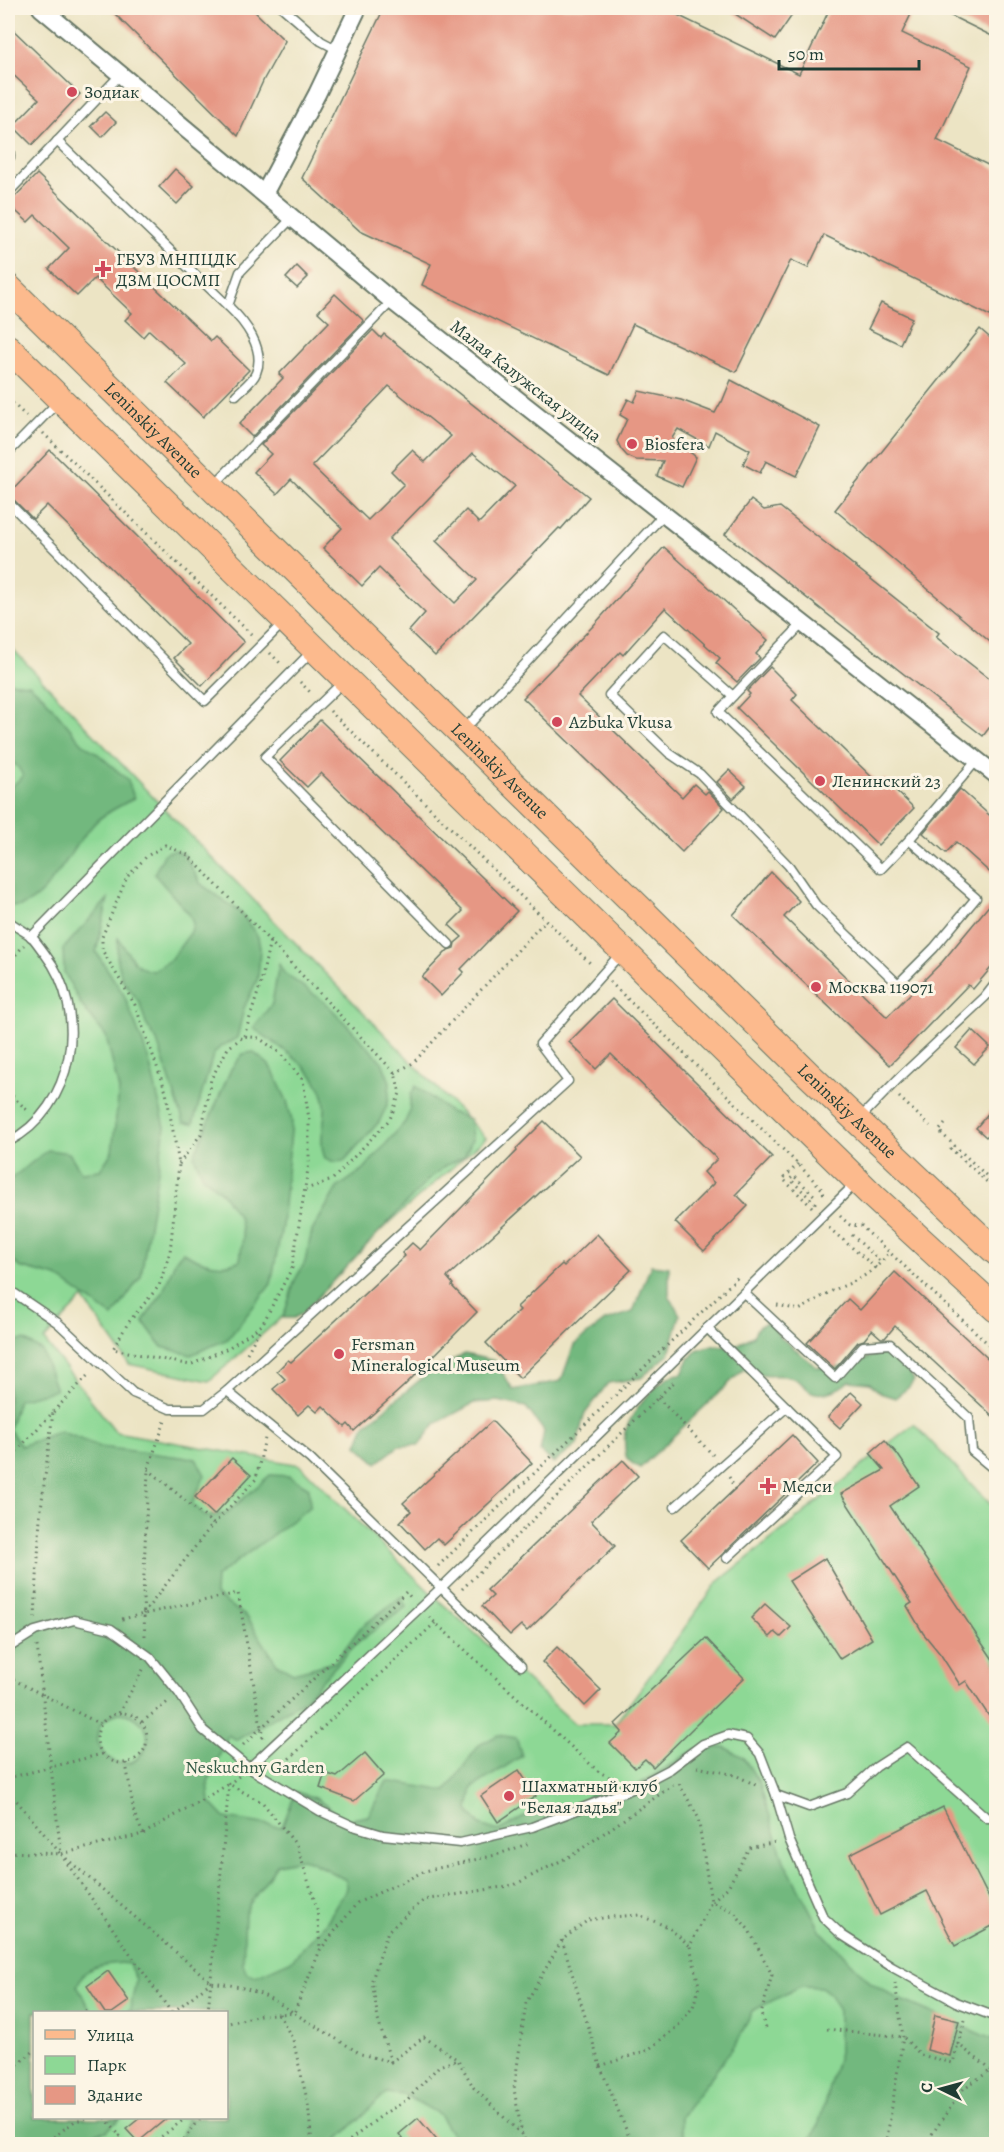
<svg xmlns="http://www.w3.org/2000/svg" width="1004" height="2152" font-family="Alegreya,serif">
<rect width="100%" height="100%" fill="#fcf5e5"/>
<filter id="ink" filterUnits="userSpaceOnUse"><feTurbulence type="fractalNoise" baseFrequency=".0167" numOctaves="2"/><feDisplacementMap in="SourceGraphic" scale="12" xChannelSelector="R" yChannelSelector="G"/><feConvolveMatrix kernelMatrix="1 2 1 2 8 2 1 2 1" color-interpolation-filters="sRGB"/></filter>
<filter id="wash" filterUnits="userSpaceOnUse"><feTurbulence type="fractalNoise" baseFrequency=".008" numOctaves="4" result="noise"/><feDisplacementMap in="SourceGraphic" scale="24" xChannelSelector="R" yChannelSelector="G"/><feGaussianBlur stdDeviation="1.35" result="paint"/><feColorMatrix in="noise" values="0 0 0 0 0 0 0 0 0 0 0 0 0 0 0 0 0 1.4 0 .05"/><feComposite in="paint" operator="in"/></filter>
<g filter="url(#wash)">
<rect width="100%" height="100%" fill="#ece4c4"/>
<path fill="#8dd895" stroke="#568a64" stroke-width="1.5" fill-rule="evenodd" d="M8,644L150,794L486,1138L209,1381L129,1364L83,1298L44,1340L116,1432L300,1465L433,1595L575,1724H615L717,1583L873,1457L880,1465L895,1451L888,1444L914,1424L996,1510V2144H8ZM34,2012H226V2118H34Z"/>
<g fill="#72b87e" stroke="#487a59" stroke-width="1.5" fill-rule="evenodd">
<path d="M8,682L29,684L44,697L82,743L98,754L128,780L134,798C123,805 108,811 98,820C74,841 50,898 21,906C18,907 12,906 8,905V790L23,776L18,767L8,759Z"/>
<path d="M174,850L184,854L201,884L241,913L258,937L260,948L258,978L244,1008L237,1038L220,1047L213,1055L193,1124L184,1123L157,1041L146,1024L140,1003L122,979L117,957L118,938C129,953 134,969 153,971L171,959L191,932L193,923L189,914L154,874L165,853Z"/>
<polygon points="108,899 96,952 124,995 148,1057 165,1127 141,1276 113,1317 57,1277 19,1267 8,1254 8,1181 48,1150 69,1153 81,1172 100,1170 112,1152 119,1090 106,1036 82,1006 64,972 63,949"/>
<path d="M279,964L284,973L326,1003L382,1062L390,1082L388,1103L379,1122L344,1161L334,1162L325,1158C318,1141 325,1125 325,1108C324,1071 279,1047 253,1028L272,1004Z"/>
<path d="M253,1052L268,1064L274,1073L287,1101L292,1121L282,1226L271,1284L228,1339L191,1355L162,1347L143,1321L162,1294L176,1259L183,1252C201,1262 221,1270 240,1260L243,1237L239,1217L221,1192L203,1176L194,1156L231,1069L243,1054Z"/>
<polygon points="416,1086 450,1112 470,1119 472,1140 464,1157 447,1165 429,1179 303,1313 294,1318 283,1318 295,1280 305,1262 312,1231 337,1188 364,1169 405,1122 409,1113 411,1094"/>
<polygon points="651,1265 669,1267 669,1295 680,1315 669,1354 641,1378 608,1383 584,1415 577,1445 554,1463 540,1452 544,1431 526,1407 498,1401 474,1403 435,1424 419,1445 399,1446 377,1463 357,1445 365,1425 431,1371 465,1354 495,1361 513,1390 561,1381 574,1345 605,1321 633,1312"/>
<path d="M765,1323L771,1324L780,1337L817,1367H852L867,1358L889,1351L902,1360L914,1380L909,1387L895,1398L880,1393L870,1383L849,1381C840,1389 821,1399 809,1390C803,1385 798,1379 790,1377C770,1373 765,1380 744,1369L640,1468C635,1465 628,1462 626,1456C625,1451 624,1437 625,1432C631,1413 661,1373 682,1374L689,1359L697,1350L709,1346L737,1345L753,1336L758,1327Z"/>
<path d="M24,1340L42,1351L56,1390L18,1400L9,1429L21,1446L60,1431L100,1447L196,1459L205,1475L192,1504L207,1517L227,1513L270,1475L289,1476L309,1488L310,1507L216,1577L215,1595L247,1617L277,1664L293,1673L335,1662L360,1628L401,1597L406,1607L358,1642L304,1700L237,1740L228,1735L208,1782L210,1802L225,1818L282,1827L296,1792L315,1798L347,1820L368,1816L387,1781L446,1791L479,1745L498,1735L516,1738L522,1756L472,1788L468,1810L480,1825L498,1831L543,1807L559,1817L569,1814L597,1789L635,1787L696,1749L724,1747L743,1757L759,1782L784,1861L821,1931L870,1982L895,1997L996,2041V2144H808L819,2123L839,2052V2011L829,1993L821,1987L801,1986L752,2011L738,2041L681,2117V2128L689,2144H458L439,2114L405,2095L386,2093L333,2144H177L181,2139L187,2119L186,2118H226V2012H126L130,2009L136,1981L129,1964C117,1962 90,1965 82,1976C80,1979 79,1983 77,1986L92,2012H34V2118H120L107,2131L64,2139L57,2144H8V1343ZM119,1713C138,1714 155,1731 144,1750C122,1790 67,1730 119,1713ZM301,1859L310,1861L346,1880V1889L326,1923L292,1960L256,1976L247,1973L243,1964L245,1914L249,1905L277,1864Z"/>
</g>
<g id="blocks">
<g fill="#e69784" fill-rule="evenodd">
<polygon points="109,8 251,8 285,41 264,79 238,136"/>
<polygon points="384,8 663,8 799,74 830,8 914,8 902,33 971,66 937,140 996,169 996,301 990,316 824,235 808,268 791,260 736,372 633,324 609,375 422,285 431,264 360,231 302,178"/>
<polygon points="726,8 797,8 775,40"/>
<polygon points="935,8 996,8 996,38"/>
<polygon points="8,25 80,94 32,145 13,126 39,99 8,70"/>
<polygon points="105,112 116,122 102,137 91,126"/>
<polygon points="175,169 194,186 177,204 159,187"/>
<polygon points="37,174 211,341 215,337 249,370 203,417 167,383 186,364 149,330 143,337 125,320 132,313 95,278 77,296 49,269 69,248 35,215 28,222 8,204"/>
<polygon points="297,266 308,277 297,288 286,278"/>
<polygon points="335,294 364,321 252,437 239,424 283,378 279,374 329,322 318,312"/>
<polygon points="881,303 912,318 900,344 868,329"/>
<polygon points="980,329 996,343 996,647 835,510"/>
<path d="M373,330L381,338L384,334L589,497L561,529L559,528L435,656L409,631L425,613L379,568L362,586L323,548L342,528L291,479L277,494L254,472L271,454L261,445ZM389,386L451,436L425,462L412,450L391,471L404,484L368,520L312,466ZM473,453L515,486L479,523L466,510L436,541L477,580L455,603L389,539Z"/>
<polygon points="731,380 820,427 796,476 766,461 760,473 743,464 750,450 715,431 709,446 678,429 672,438 696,457 682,487 657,476 663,461 636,460 627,456 621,449 617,441 627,419 620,415 628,399 634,402 639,391 681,400 715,413 721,402 722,402"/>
<polygon points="50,450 244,642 202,686 174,658 188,644 47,505 33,519 8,494"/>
<polygon points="751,500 764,510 780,507 939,633 936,637 996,684 996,719 983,736 725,534"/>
<polygon points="664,547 768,640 756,654 760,658 737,682 716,663 720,658 665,608 623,655 620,652 578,696 682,797 694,784 705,794 708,791 724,808 682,852 523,698 593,626"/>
<polygon points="770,667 797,694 792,700 879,784 884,779 914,808 878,845 737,708 750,694 747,691"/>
<polygon points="320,720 517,911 461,969 464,972 441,996 422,977 448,950 454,948 455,943 462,937 449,925 463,911 321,773 307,787 280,761"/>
<polygon points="729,770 746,786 733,799 717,782"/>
<polygon points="960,789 996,821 996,878 956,842 946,853 923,833"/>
<polygon points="771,872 799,901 784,917 887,1017 942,962 996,897 996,962 973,989 968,985 890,1065 733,915"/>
<polygon points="612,999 772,1157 736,1194 748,1206 704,1251 675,1222 714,1183 704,1172 717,1159 611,1054 596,1069 569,1042"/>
<polygon points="972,1030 990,1047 974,1064 956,1048"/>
<polygon points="996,1104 996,1140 990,1133 986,1137 976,1128"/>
<polygon points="544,1121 580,1156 447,1277 453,1284 452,1286 477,1312 404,1386 354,1431 348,1424 345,1427 323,1406 317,1412 309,1405 298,1415 273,1389 285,1379 277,1371 288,1360 291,1362 405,1256 402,1253 412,1243 420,1250 517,1151 516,1149"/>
<polygon points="597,1234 631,1270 520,1378 486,1343 520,1310 517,1307 562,1264 564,1266"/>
<polygon points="895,1272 996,1366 996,1419 895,1326 885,1338 881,1338 872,1330 864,1340 858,1342 835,1369 807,1343 848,1299 860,1310"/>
<polygon points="851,1392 863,1403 840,1428 828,1417"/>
<polygon points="492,1421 532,1463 444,1545 437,1538 425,1549 400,1522 411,1511 403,1503"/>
<polygon points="792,1435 818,1463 708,1568 681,1540"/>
<polygon points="885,1440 898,1455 919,1486 890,1506 996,1664 996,1727 966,1681 960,1685 941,1655 923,1633 907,1606 912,1603 841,1494 884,1470 870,1453"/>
<polygon points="232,1458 251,1475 214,1515 195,1497"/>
<polygon points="623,1460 638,1476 591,1521 615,1546 527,1631 521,1625 510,1635 482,1606 493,1596 487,1590"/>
<polygon points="825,1558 872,1639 840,1659 789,1581"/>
<polygon points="765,1604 791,1627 781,1637 775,1632 770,1637 751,1618"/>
<polygon points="706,1638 744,1678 653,1767 645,1759 635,1768 610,1743 622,1732 615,1724"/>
<polygon points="557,1647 601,1690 585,1706 542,1662"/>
<polygon points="365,1753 384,1775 354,1801 320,1788 325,1773 337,1777"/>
<polygon points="519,1770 536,1796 498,1822 481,1796"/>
<polygon points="943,1807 996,1912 996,1924 955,1946 927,1891 880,1915 850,1854"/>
<polygon points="108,1971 129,2001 112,2013 105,2013 87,1986"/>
<polygon points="935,2015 959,2021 950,2056 927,2050"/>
<polygon points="140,2118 167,2118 138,2142 126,2129"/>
<polygon points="418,2118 441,2145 408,2145 399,2134"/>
</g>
</g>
</g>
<g filter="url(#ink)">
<use href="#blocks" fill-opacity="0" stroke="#677766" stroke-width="1.5"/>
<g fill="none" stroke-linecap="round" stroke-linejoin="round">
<g stroke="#677766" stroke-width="11">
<g id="service">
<polyline points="283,8 321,41 338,50"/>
<polyline points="8,130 10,157 8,159"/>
<polyline points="57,141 228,306"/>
<polyline points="8,193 121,74"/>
<path d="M236,395C242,389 253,381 256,373C266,349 245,322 228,306L240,272L292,218"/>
<polyline points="8,453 58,402"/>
<polyline points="213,486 392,301"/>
<polyline points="8,502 205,701 283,623"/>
<polyline points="803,623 733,696 664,635 609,695 669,753 700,774 789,866 816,905 898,984 934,948 976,898 909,840 977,760"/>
<polyline points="343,682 265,757 449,944"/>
<polyline points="733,696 718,712 881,869 909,840"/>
<polyline points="463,731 664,514"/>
<path d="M8,921C15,926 24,931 31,936C36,941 41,949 45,954C90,1012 75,1108 8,1142"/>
<polyline points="31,937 313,650"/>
<polyline points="860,1118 899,1078 985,997 996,983"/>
<polyline points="8,1289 58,1323"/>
<polyline points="744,1293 835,1378 863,1346 890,1344 969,1418 972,1451 996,1471"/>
<polyline points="707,1328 837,1457 727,1558"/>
<polyline points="227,1391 568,1081 540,1044 622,952"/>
<polyline points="133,1393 170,1409 204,1409 227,1391 310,1459 521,1666"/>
<polyline points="675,1507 787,1407"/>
<polyline points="8,1648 35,1631 74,1620 111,1629 150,1657 179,1693 203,1730 249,1768 320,1811 353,1826 383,1835 460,1843 532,1827 632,1789 670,1769 703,1744 728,1735 747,1739 760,1754 776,1795 789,1839 823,1917 842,1935 892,1967 956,2002 996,2017"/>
<polyline points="249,1768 441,1588 855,1184"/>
<polyline points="776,1795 809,1807 847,1793 876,1767 907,1747 987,1818 996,1818"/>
</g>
</g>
<g stroke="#677766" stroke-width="20">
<g id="minor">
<polyline points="41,8 392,301 996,775"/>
<polyline points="264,194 317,94 358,8"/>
</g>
</g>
<g stroke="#677766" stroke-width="28">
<g id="primary">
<path id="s1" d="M8,287L809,1075L996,1252"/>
<polyline points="8,348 874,1197 996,1309"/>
</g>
</g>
<g stroke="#677766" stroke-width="3" stroke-dasharray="1.5 4.5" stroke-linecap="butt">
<polyline points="8,399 26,416"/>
<polyline points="43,433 252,635"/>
<polyline points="270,653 282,665"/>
<polyline points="300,682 312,694"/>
<polyline points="330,711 592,965"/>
<polyline points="8,964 24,945"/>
<polyline points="610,982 798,1164 822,1189 824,1195"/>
<polyline points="244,1036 261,983 270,940"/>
<polyline points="395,1073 413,1063 546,920"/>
<polyline points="8,1092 28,1111"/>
<polyline points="899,1097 930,1126"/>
<polyline points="945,1124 939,1131 990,1179 987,1182 948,1146"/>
<polyline points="179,1164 201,1134 211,1079 228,1048 244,1036 259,1038 280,1053 303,1080 309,1119 309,1163 292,1268 262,1325 228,1348 190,1365 113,1349 128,1323 159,1286 170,1252 179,1164 166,1092 135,1005 102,950 102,937 127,877 147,856 165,845 188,855 395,1073 400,1093 390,1119 332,1180 306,1189"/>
<polyline points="798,1164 783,1179 812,1207 815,1203 790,1179 794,1176 817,1198"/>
<polyline points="840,1216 850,1225 861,1226 996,1351"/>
<polyline points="829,1228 876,1268"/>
<polyline points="852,1235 881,1262 890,1252"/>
<path d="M777,1305L799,1310C813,1303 827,1292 841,1287C856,1281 870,1274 881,1262"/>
<polyline points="247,1353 261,1327"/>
<polyline points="658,1398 713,1455"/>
<polyline points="8,1460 90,1373"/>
<polyline points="148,1469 213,1524"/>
<polyline points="729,1477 735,1489"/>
<polyline points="438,1566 738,1277"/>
<polyline points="462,1589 674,1382"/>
<polyline points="143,1614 209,1529 256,1479 265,1438"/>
<polyline points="429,1617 599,1772 615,1780"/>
<polyline points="35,1618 40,1517 53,1412"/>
<polyline points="122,1619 238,1593 263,1738"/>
<polyline points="145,1636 143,1598 148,1469 165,1421"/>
<path d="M37,1646L61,1854L211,1982C248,1987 264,1993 294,2013L320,1950L357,1903L425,1871L496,1855L530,1843"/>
<polyline points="8,1677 102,1725"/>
<circle cx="122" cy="1738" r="25"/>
<polyline points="119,1713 144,1668"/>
<polyline points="142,1722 169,1701"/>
<polyline points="243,1745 406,1592 412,1599"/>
<polyline points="126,1763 134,1813 143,1834"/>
<polyline points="697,1767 735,1775 758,1786"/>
<polyline points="276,1771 435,1623"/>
<polyline points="8,1778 102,1754"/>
<polyline points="8,1793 11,1794 60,1853"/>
<polyline points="8,1852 61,1854 143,1834 229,1784 263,1803 297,1846 317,1908 320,1948"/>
<polyline points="64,1859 171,2012"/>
<polyline points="562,1940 600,2066 632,2144"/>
<polyline points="85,2012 90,2009"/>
<polyline points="173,2012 211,1982"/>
<polyline points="208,2012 229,1784 239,1776"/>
<polyline points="279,2014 293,2040 308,2104 312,2144"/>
<polyline points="965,2020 958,2044 991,2070"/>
<polyline points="226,2027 229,2023 260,2015 294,2013 361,2054 391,2062 424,2037 458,2060"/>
<polyline points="766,2028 761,2014 772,1975 749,1930 733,1911 711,1902 728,1887 749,1848 776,1842"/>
<polyline points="827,2029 903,2037 921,2055 953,2063 958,2044"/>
<polyline points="391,2062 378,2020 372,1980 388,1931 424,1900 514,1885 574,1854 676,1783"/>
<polyline points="600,2066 648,2050 678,2026 693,2007 699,1986 690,1946"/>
<polyline points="8,2072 34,2051"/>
<polyline points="105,2118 120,2136"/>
<polyline points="522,2135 514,2089 526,2003 562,1940 588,1920 610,1917 639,1915 668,1927 690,1946 711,1902 698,1817 677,1780"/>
<polyline points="44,2144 75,2121 88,2118"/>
<polyline points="110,2144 120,2136 127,2144"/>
<polyline points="152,2144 183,2120 181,2118"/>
<polyline points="180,2144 201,2118"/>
<polyline points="345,2144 385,2113 407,2100 439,2066 458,2060 474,2088 522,2135 527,2144"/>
<polyline points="886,2144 903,2037 895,1983"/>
<polyline points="925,2144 964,2088 996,2067"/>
<polyline points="986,2144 996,2130"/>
</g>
<use href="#service" stroke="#fff" stroke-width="8"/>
<use href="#minor" stroke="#fff" stroke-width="16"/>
<use href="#primary" stroke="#fcba8d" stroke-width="26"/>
<g stroke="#677766" stroke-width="11" stroke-linecap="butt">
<polyline id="service-bridge" points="58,1323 133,1393"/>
</g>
<use href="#service-bridge" stroke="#fff" stroke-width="8"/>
</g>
</g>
<g fill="#d1495b" stroke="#fcf5e5" stroke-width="2">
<circle cx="72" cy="92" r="6"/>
<path d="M100 260h6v6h6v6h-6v6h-6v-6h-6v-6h6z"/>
<circle cx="632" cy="444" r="6"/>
<circle cx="557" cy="722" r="6"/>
<circle cx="820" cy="781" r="6"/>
<circle cx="816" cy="987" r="6"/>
<circle cx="339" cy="1354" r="6"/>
<path d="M765 1477h6v6h6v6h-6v6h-6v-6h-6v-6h6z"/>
<circle cx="509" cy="1796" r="6"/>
</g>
<g text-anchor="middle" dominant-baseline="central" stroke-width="6" stroke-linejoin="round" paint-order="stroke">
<g font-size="18" fill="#1f3d34" stroke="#fcf5e5" text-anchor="start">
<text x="84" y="92">Зодиак</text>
<text x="116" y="259">ГБУЗ МНПЦДК<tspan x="116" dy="21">ДЗМ ЦОСМП</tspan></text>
<text x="644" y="444">Biosfera</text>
<text x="569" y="722">Azbuka Vkusa</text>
<text x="832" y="781">Ленинский 23</text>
<text x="828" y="987">Москва 119071</text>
<text x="351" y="1344">Fersman<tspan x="351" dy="21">Mineralogical Museum</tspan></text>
<text x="782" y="1486">Медси</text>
<text x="521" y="1786">Шахматный клуб<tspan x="521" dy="21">"Белая ладья"</tspan></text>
</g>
<g font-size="18" fill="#1f3d34" stroke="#fcf5e5">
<text transform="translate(526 381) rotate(38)">Малая Калужская улица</text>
<text stroke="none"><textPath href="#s1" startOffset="204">Leninskiy Avenue</textPath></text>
<text stroke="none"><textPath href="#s1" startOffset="690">Leninskiy Avenue</textPath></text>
<text stroke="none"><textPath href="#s1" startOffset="1176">Leninskiy Avenue</textPath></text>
</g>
<g font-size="18" fill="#355c47" stroke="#fcf5e5">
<text x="255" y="1767">Neskuchny Garden</text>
</g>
</g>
<rect width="1004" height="2152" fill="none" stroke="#fcf5e5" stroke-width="30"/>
<rect x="33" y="2011" width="195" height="108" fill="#fcf5e5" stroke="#a4ab9e" stroke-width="1.5"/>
<rect x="45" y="2030" width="30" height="9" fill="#fcba8d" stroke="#a4ab9e" stroke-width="1.5"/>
<text x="87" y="2041" font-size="18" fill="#1f3d34">Улица</text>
<rect x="45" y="2056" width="30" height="18" fill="#8dd895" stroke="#a4ab9e" stroke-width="1.5"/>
<text x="87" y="2071" font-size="18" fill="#1f3d34">Парк</text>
<rect x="45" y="2086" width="30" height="18" fill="#e69784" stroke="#a4ab9e" stroke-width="1.5"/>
<text x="87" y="2101" font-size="18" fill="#1f3d34">Здание</text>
<g transform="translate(941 2089) rotate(275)" stroke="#fcf5e5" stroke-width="4.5" paint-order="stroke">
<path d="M0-4.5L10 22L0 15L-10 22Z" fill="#1f3d34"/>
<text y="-9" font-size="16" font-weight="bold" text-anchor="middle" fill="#1f3d34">С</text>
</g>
<path d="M779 60v9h140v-9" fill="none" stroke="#1f3d34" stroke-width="3"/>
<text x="788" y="60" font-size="18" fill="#1f3d34" stroke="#fcf5e5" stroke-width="4.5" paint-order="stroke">50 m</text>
</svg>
